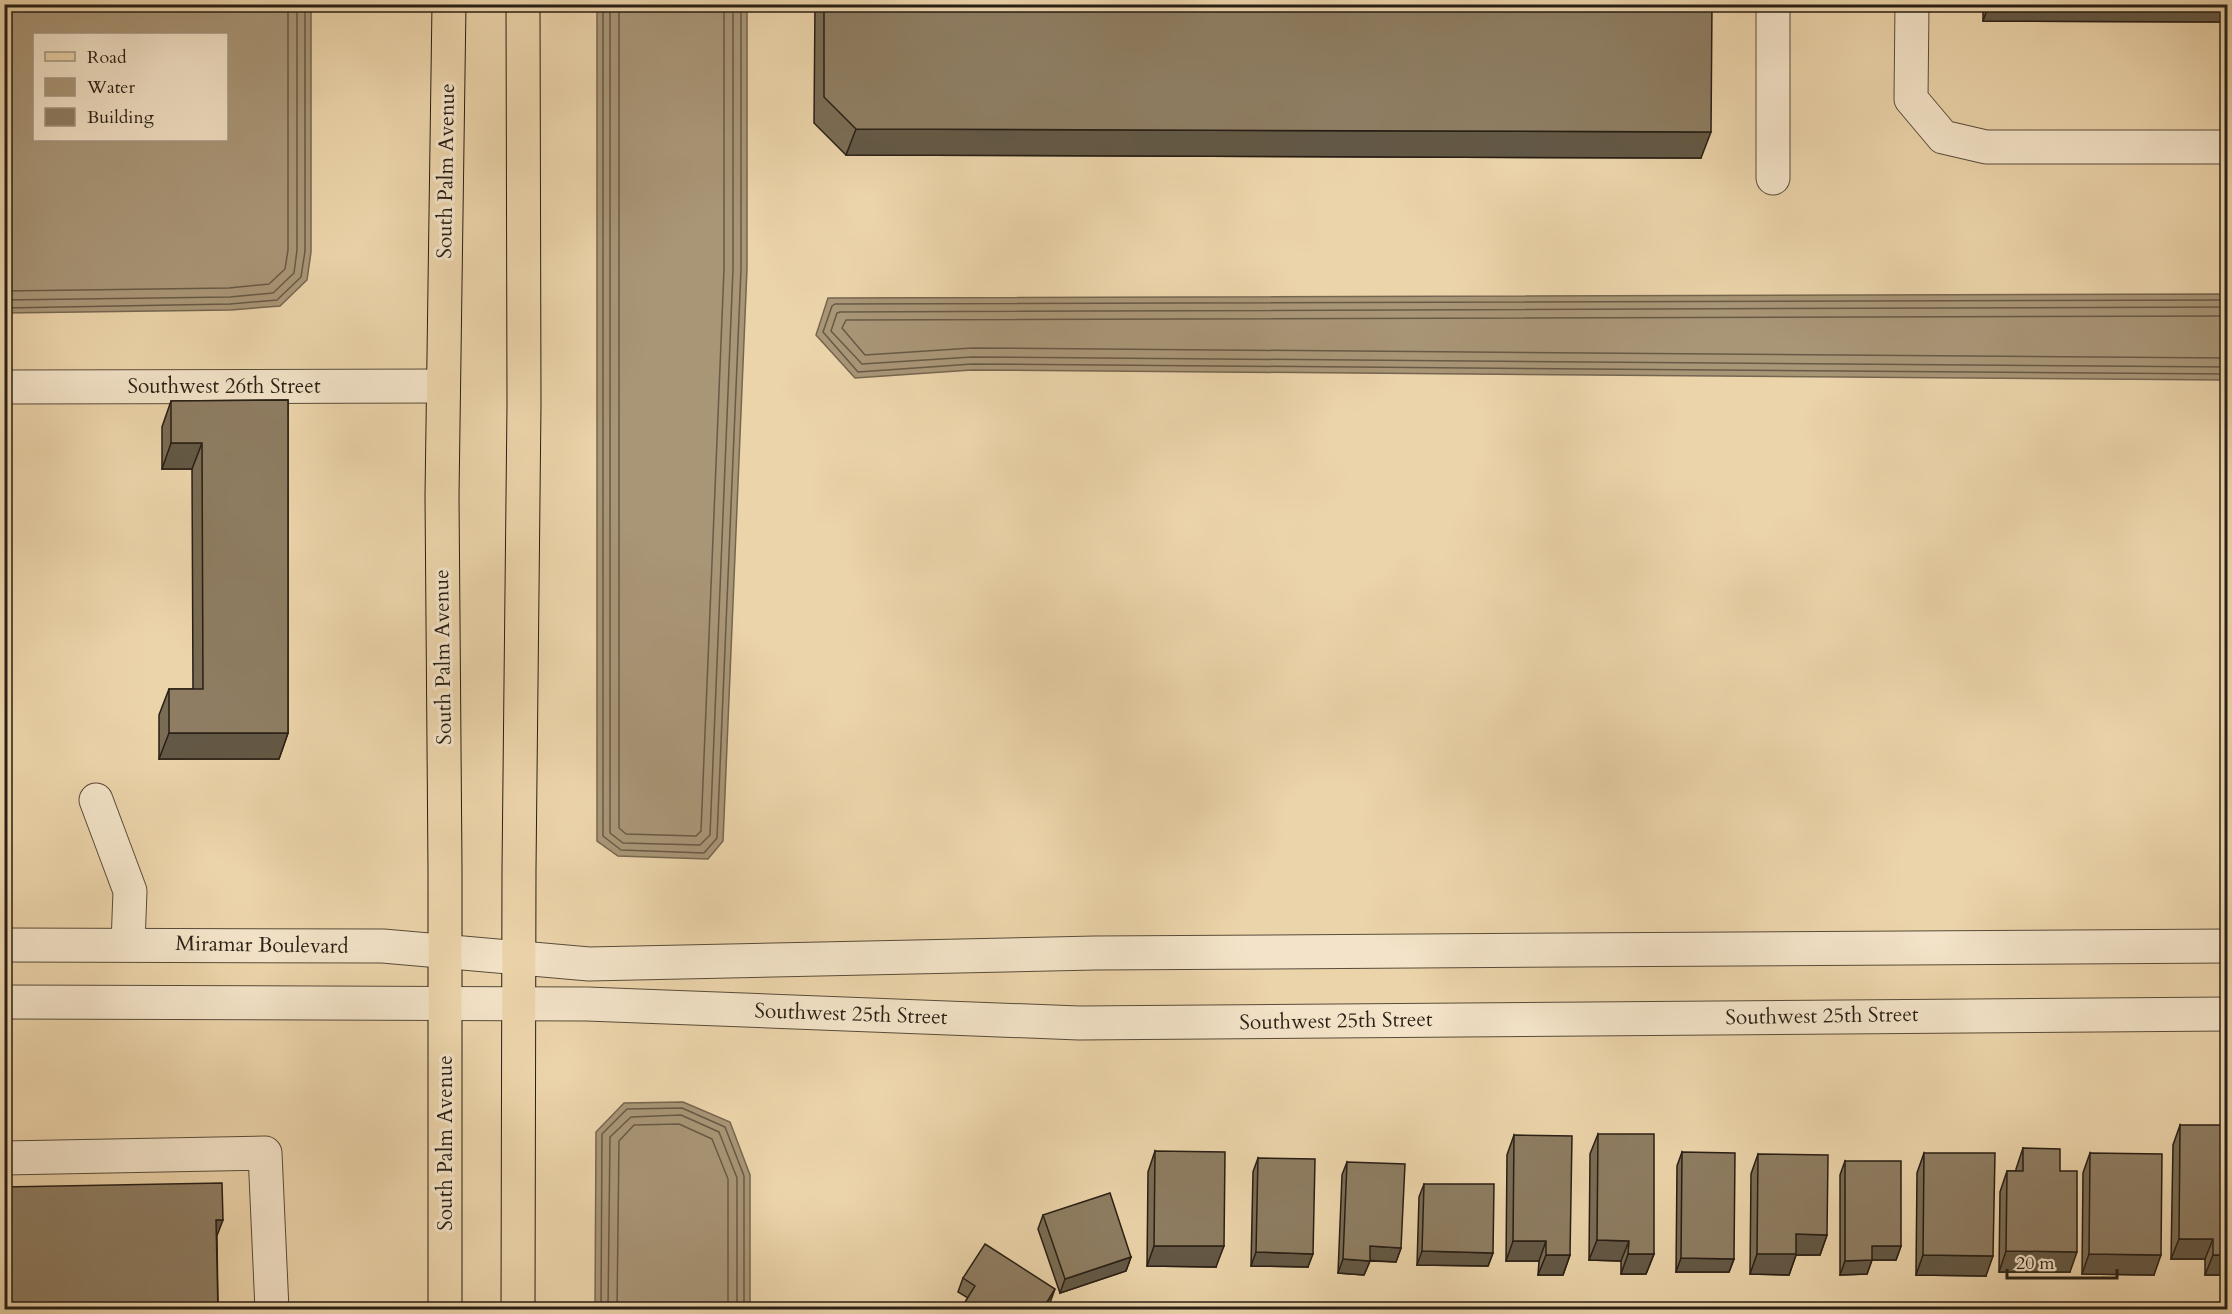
<svg xmlns="http://www.w3.org/2000/svg" width="2232" height="1314" font-family="Cardo,serif">
<rect width="100%" height="100%" fill="#ecd4aa"/>
<filter id="stains"><feTurbulence type="fractalNoise" baseFrequency=".00333" numOctaves="4"/><feColorMatrix values="0 0 0 0 .2 0 0 0 0 .09 0 0 0 0 .02 0 0 0 .5 -.17"/></filter>
<radialGradient id="worn" r=".72"><stop offset=".6" stop-color="#630" stop-opacity="0"/><stop offset="1" stop-color="#630" stop-opacity=".3"/></radialGradient>
<g fill="#a99677" stroke="#756650" stroke-width="1.5" fill-rule="evenodd">
<path d="M4,5H311V252L307,280L280,306L231,310L5,313ZM34,34H226V140H34Z"/>
<polygon points="597,5 747,5 747,269 723,841 708,859 618,856 597,841"/>
<polygon points="2227,294 2227,380 972,370 855,378 816,335 828,298"/>
<polygon points="683,1102 730,1122 750,1175 750,1309 595,1309 596,1132 624,1103"/>
</g>
<g fill="none" stroke-linecap="round" stroke-linejoin="round">
<g stroke="#685a46" stroke-width="1.5">
<polyline points="603,4 603,836 621,850 704,853 717,838 741,269 741,4"/>
<polyline points="610,4 610,833 623,843 700,845 710,835 733,269 733,4"/>
<polyline points="619,4 619,828 626,834 696,836 701,831 724,269 724,4"/>
<polyline points="4,291 229,288 269,284 285,269 288,250 288,4"/>
<polyline points="4,300 230,297 273,293 294,273 297,250 297,4"/>
<polyline points="2228,300 835,304 832,306 823,332 858,372 972,364 2228,374"/>
<polyline points="2228,307 840,312 837,313 831,331 862,364 972,357 2228,367"/>
<polyline points="4,308 230,304 277,300 301,277 305,251 305,4"/>
<polyline points="2228,316 846,320 842,328 865,355 972,348 2228,358"/>
<polyline points="601,1310 602,1134 627,1109 682,1108 725,1127 744,1176 744,1310"/>
<polyline points="608,1310 610,1137 631,1117 681,1115 719,1132 737,1178 737,1310"/>
<polyline points="617,1310 619,1141 634,1125 679,1124 712,1139 728,1179 728,1310"/>
</g>
<g stroke="#594c3a" stroke-width="35">
<g id="minor">
<polyline points="1773,4 1773,178"/>
<polyline points="1912,4 1911,99 1943,137 1986,147 2228,147"/>
<polyline points="4,387 443,386"/>
<polyline points="96,800 130,891 128,944"/>
<polyline points="4,945 383,946 589,964 1095,953 2228,946"/>
<polyline points="4,1002 587,1004 1079,1023 2228,1014"/>
<polyline points="4,1158 265,1153 272,1310"/>
</g>
</g>
<g stroke="#281f15" stroke-width="35">
<g id="major">
<polyline points="445,1310 445,869 442,496 449,4"/>
<polyline points="518,1310 519,869 524,405 523,4"/>
</g>
</g>
<use href="#minor" stroke="#f3e3c8" stroke-width="33"/>
<use href="#major" stroke="#ecd4aa" stroke-width="33"/>
</g>
<g fill="#7a6c54" stroke="#281f15" stroke-width="1.5">
<polygon points="815,4 1712,4 1701,158 846,155 814,123"/>
<polygon points="1983,4 2228,4 2228,22 1983,21"/>
<polygon points="288,400 288,733 279,759 159,759 159,715 169,689 193,689 192,469 162,469 162,427 171,401"/>
<polygon points="2180,1125 2228,1275 2205,1275 2205,1259 2171,1259 2173,1145"/>
<polygon points="1598,1134 1654,1254 1646,1274 1621,1274 1621,1261 1589,1260 1590,1154"/>
<polygon points="1514,1135 1570,1255 1563,1275 1538,1275 1539,1261 1506,1261 1507,1155"/>
<polygon points="2023,1148 2060,1171 2070,1272 1999,1272 2000,1192 2007,1171 2016,1171 2016,1169"/>
<polygon points="1155,1151 1216,1267 1147,1266 1148,1172"/>
<polygon points="1682,1152 1734,1259 1729,1272 1676,1272 1677,1166"/>
<polygon points="1924,1153 1986,1276 1916,1275 1917,1173"/>
<polygon points="2090,1153 2154,1275 2082,1274 2083,1173"/>
<polygon points="1758,1154 1827,1235 1820,1255 1796,1255 1789,1275 1750,1274 1751,1174"/>
<polygon points="1258,1158 1308,1267 1251,1266 1253,1172"/>
<polygon points="1845,1161 1901,1246 1896,1260 1872,1260 1867,1274 1840,1275 1840,1175"/>
<polygon points="1347,1162 1401,1248 1396,1262 1370,1261 1364,1275 1338,1273 1342,1175"/>
<polygon points="1424,1184 1493,1253 1488,1266 1417,1265 1419,1197"/>
<polygon points="4,1187 217,1237 218,1310 4,1310"/>
<polygon points="1043,1215 1131,1257 1126,1271 1060,1293 1038,1229"/>
<polygon points="963,1278 1050,1303 968,1298 958,1292"/>
</g>
<g fill="#635845" stroke="#281f15" stroke-width="1.5">
<polygon points="1989,4 2228,4 2228,22 1983,21"/>
<polygon points="856,129 1711,132 1701,158 846,155"/>
<polygon points="171,443 202,443 192,469 162,469"/>
<polygon points="169,733 288,733 279,759 159,759"/>
<polygon points="216,1220 223,1220 213,1246"/>
<polygon points="1796,1234 1827,1235 1820,1255 1796,1255 1789,1275 1750,1274 1757,1254"/>
<polygon points="2179,1239 2213,1239 2205,1259 2171,1259"/>
<polygon points="1597,1240 1629,1241 1621,1261 1589,1260"/>
<polygon points="1513,1241 1546,1241 1539,1261 1506,1261"/>
<polygon points="1154,1246 1224,1246 1216,1267 1147,1266"/>
<polygon points="1370,1246 1401,1248 1396,1262 1365,1260"/>
<polygon points="1872,1246 1901,1246 1896,1260 1867,1260"/>
<polygon points="1422,1251 1493,1253 1488,1266 1417,1265"/>
<polygon points="2006,1251 2077,1252 2070,1272 1999,1272"/>
<polygon points="1256,1252 1313,1254 1308,1267 1251,1266"/>
<polygon points="1628,1254 1654,1254 1646,1274 1621,1274"/>
<polygon points="2089,1254 2161,1255 2154,1275 2082,1274"/>
<polygon points="1546,1255 1570,1255 1563,1275 1538,1275"/>
<polygon points="1923,1255 1993,1256 1986,1276 1916,1275"/>
<polygon points="2213,1255 2228,1255 2228,1275 2205,1275"/>
<polygon points="1131,1257 1126,1271 1060,1293 1065,1279"/>
<polygon points="1681,1258 1734,1259 1729,1272 1676,1272"/>
<polygon points="1343,1259 1370,1261 1364,1275 1338,1273"/>
<polygon points="1872,1260 1867,1274 1840,1275 1845,1261"/>
<polygon points="1055,1289 1050,1303 1046,1310 1042,1310"/>
</g>
<g fill="#8e7d62" stroke="#281f15" stroke-width="1.5">
<polygon points="824,4 1712,4 1711,132 856,129 824,97"/>
<polygon points="288,400 288,733 169,733 169,689 203,689 202,443 171,443 171,401"/>
<polygon points="2180,1125 2228,1125 2228,1255 2213,1255 2213,1239 2179,1239"/>
<polygon points="1598,1134 1654,1134 1654,1254 1628,1254 1629,1241 1597,1240"/>
<polygon points="1514,1135 1572,1136 1570,1255 1546,1255 1546,1241 1513,1241"/>
<polygon points="2023,1148 2060,1149 2060,1171 2077,1171 2077,1252 2006,1251 2007,1171 2023,1171"/>
<polygon points="1155,1151 1225,1152 1224,1246 1154,1246"/>
<polygon points="1682,1152 1735,1153 1734,1259 1681,1258"/>
<polygon points="1924,1153 1995,1153 1993,1256 1923,1255"/>
<polygon points="2090,1153 2162,1154 2161,1255 2089,1254"/>
<polygon points="1758,1154 1828,1155 1827,1235 1796,1234 1796,1254 1757,1254"/>
<polygon points="1258,1158 1315,1159 1313,1254 1256,1252"/>
<polygon points="1845,1161 1901,1161 1901,1246 1872,1246 1872,1260 1845,1261"/>
<polygon points="1347,1162 1405,1164 1401,1248 1370,1246 1370,1261 1343,1259"/>
<polygon points="222,1183 223,1220 216,1220 218,1310 6,1310 4,1187"/>
<polygon points="1424,1184 1494,1184 1493,1253 1422,1251"/>
<polygon points="1110,1193 1131,1257 1065,1279 1043,1215"/>
<polygon points="985,1244 1055,1289 1042,1310 960,1310 975,1286 963,1278"/>
</g>
<g text-anchor="middle" dominant-baseline="central" stroke-width="6" stroke-linejoin="round" paint-order="stroke">
<g font-size="21" fill="#281f15" stroke="#f3e3c8">
<text transform="translate(446 171) rotate(-89)">South Palm Avenue</text>
<text x="224" y="386">Southwest 26th Street</text>
<text transform="translate(443 657) rotate(-91)">South Palm Avenue</text>
<text transform="translate(262 945) rotate(1)">Miramar Boulevard</text>
<text transform="translate(851 1014) rotate(2)">Southwest 25th Street</text>
<text transform="translate(1822 1016) rotate(-1)">Southwest 25th Street</text>
<text transform="translate(1336 1021) rotate(-1)">Southwest 25th Street</text>
<text transform="translate(445 1143) rotate(-90)">South Palm Avenue</text>
</g>
</g>
<rect width="2232" height="1314" fill="none" stroke="#ecd4aa" stroke-width="24"/>
<rect x="6" y="6" width="2220" height="1302" fill="none" stroke="#281f15" stroke-width="3"/>
<rect x="12" y="12" width="2208" height="1290" fill="none" stroke="#281f15" stroke-width="1.5"/>
<rect x="33" y="33" width="195" height="108" fill="#f3e3c8" stroke="#a29580" stroke-width="1.5"/>
<rect x="45" y="52" width="30" height="9" fill="#ecd4aa" stroke="#a29580" stroke-width="1.5"/>
<text x="87" y="63" font-size="18" fill="#281f15">Road</text>
<rect x="45" y="78" width="30" height="18" fill="#a99677" stroke="#a29580" stroke-width="1.5"/>
<text x="87" y="93" font-size="18" fill="#281f15">Water</text>
<rect x="45" y="108" width="30" height="18" fill="#8e7d62" stroke="#a29580" stroke-width="1.5"/>
<text x="87" y="123" font-size="18" fill="#281f15">Building</text>
<path d="M2007 1269v9h110v-9" fill="none" stroke="#281f15" stroke-width="3"/>
<text x="2016" y="1269" font-size="18" fill="#281f15" stroke="#f3e3c8" stroke-width="4.5" paint-order="stroke">20 m</text>
<rect width="100%" height="100%" filter="url(#stains)"/>
<rect width="100%" height="100%" fill="url(#worn)"/>
</svg>
